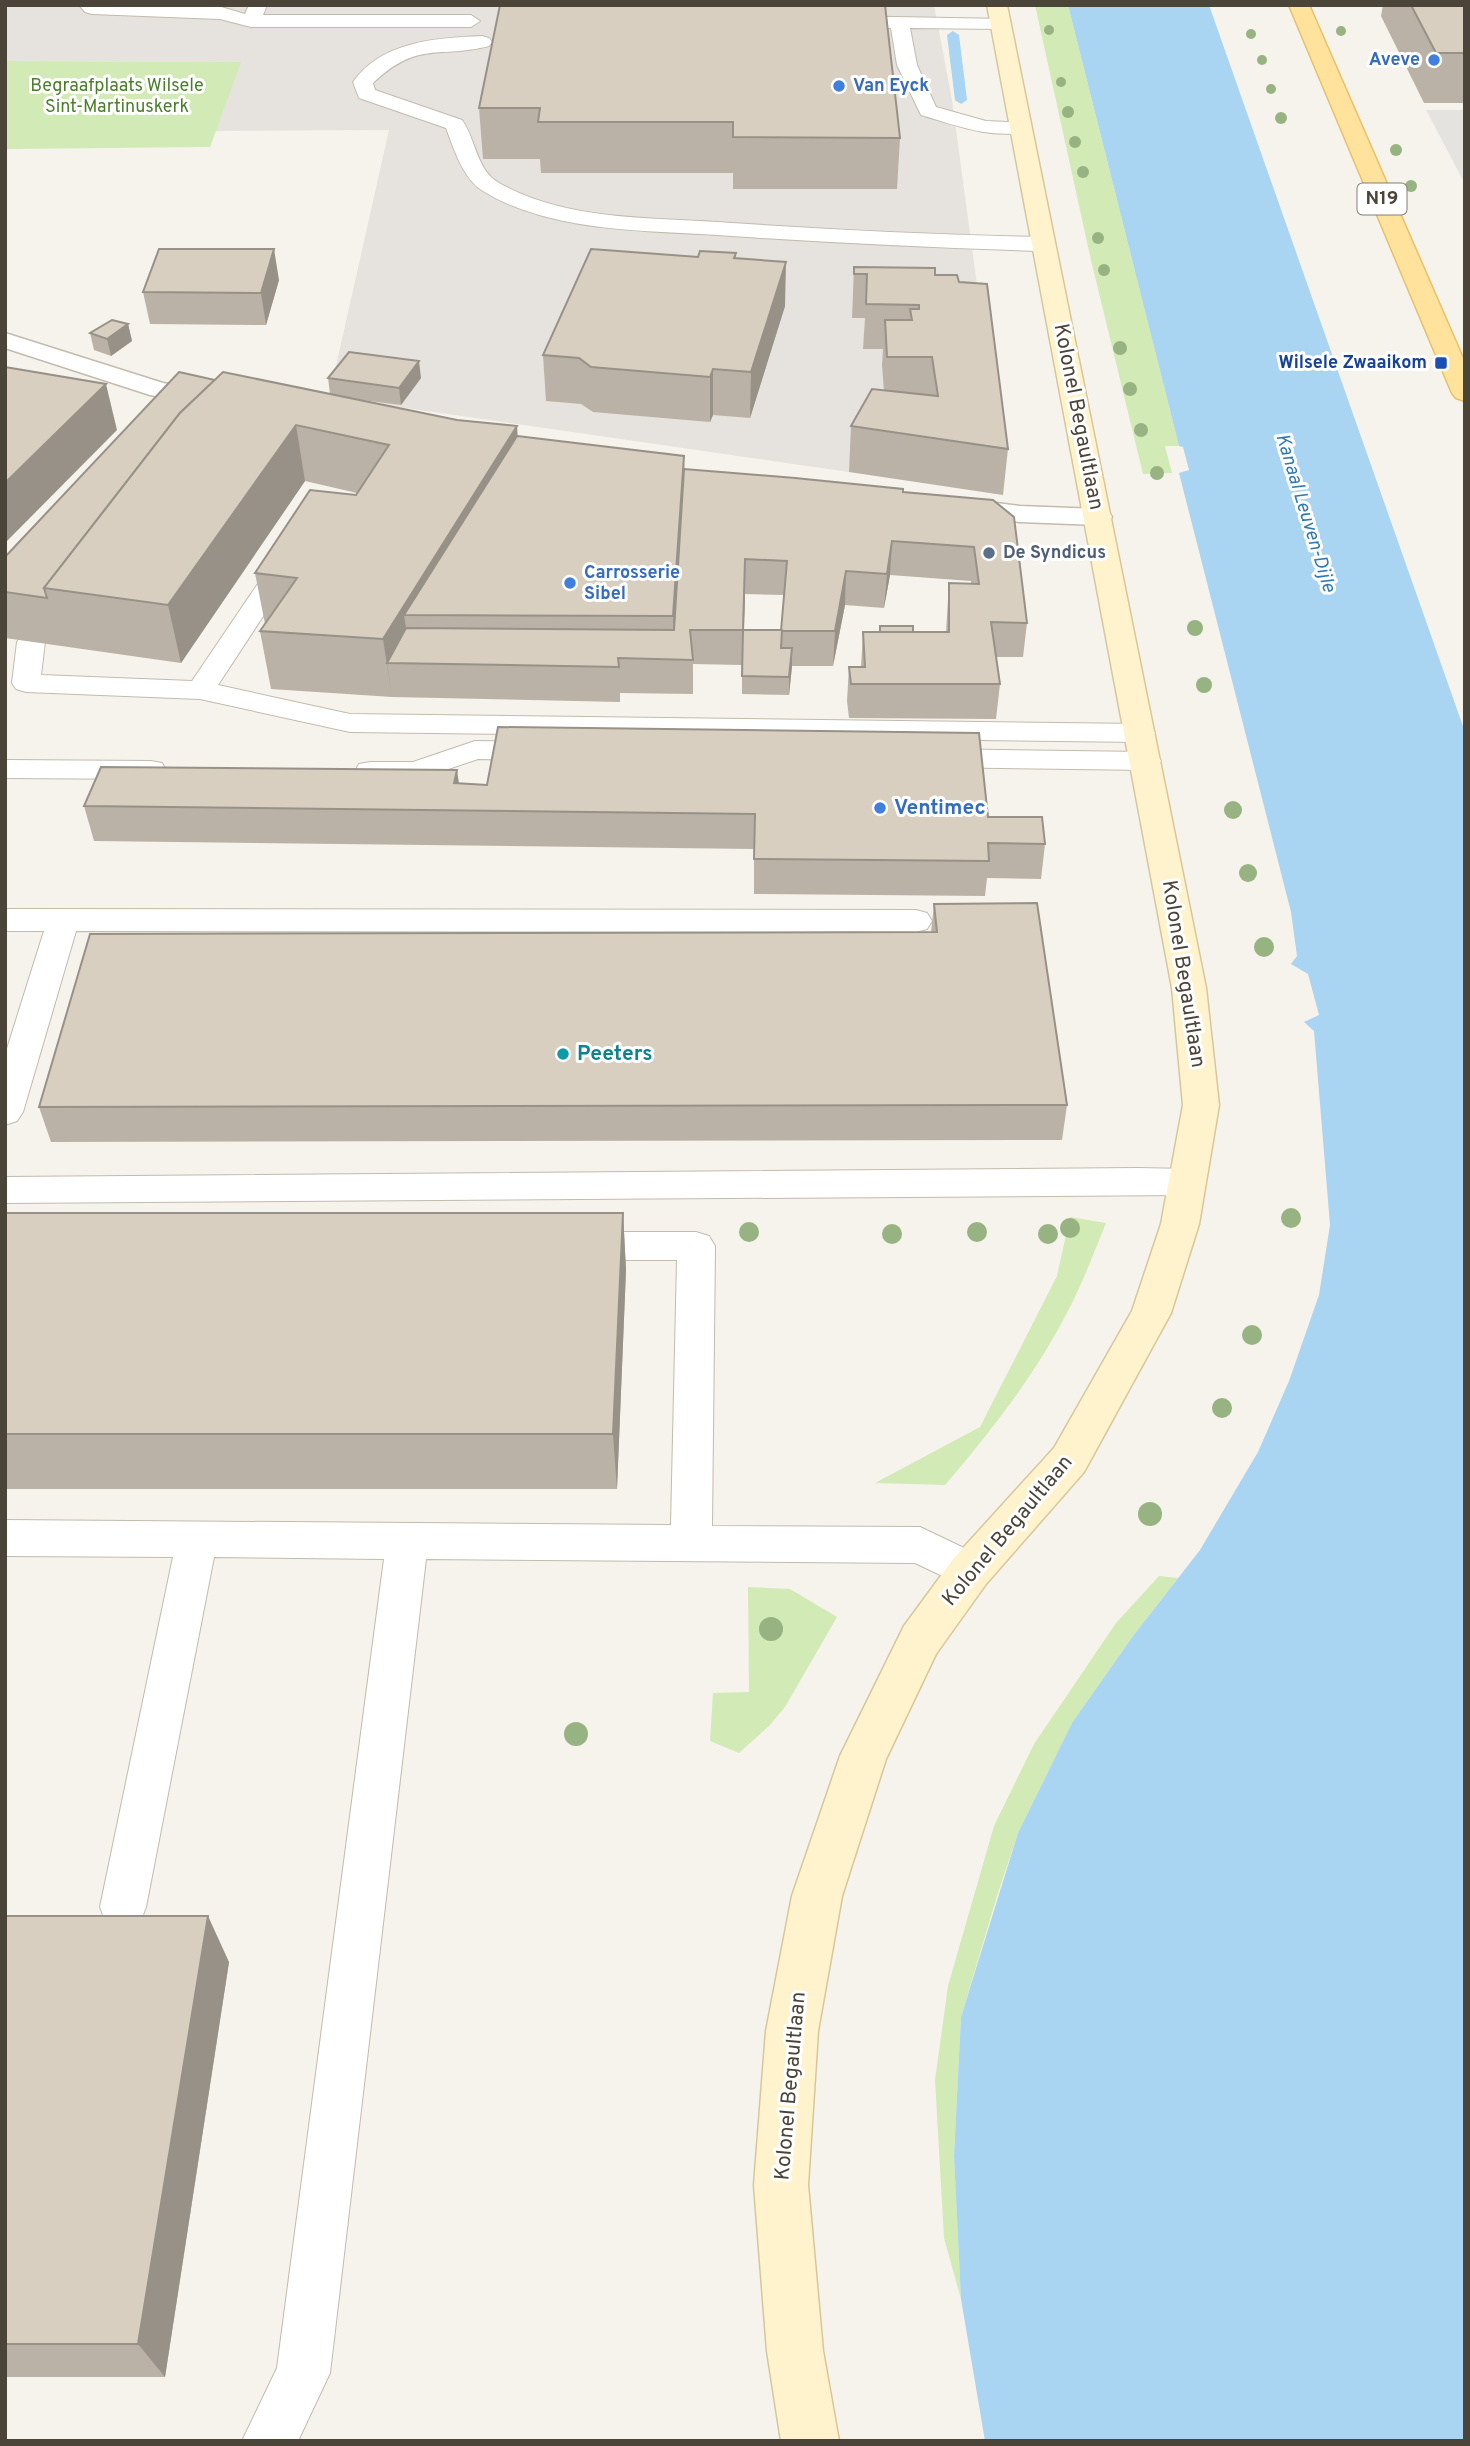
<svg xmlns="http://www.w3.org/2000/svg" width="1470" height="2446" font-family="Overpass,sans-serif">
<rect width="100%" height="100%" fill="#f6f3ec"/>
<polygon fill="#e6e2dd" points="5,5 934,5 952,100 983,329 849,472 329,397 389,130 215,131 240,62 5,61"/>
<g fill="#d2eab5">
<polygon points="1035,5 1068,5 1179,446 1165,446 1172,473 1143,474 1091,260"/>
<polygon points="5,61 241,62 210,147 5,149"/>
<path d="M1070,1217L1106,1223C1095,1250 1085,1277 1072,1303C1039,1370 993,1429 945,1485L875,1483L980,1427L1057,1276Z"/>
<polygon points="1159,1576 1178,1578 1133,1636 1072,1723 1018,1833 997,1896 961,2017 954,2156 961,2299 944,2238 935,2080 948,1986 994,1826 1034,1744 1116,1623"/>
<polygon points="748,1587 790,1589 837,1617 785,1707 769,1726 739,1753 710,1741 713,1693 749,1692"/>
</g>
<polygon fill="#e5e3e0" points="1426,110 1465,110 1465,184"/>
<polygon fill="#a9d4f2" points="1068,5 1209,5 1465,732 1465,2441 985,2441 961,2299 954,2156 961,2017 1018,1833 1072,1723 1133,1636 1200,1550 1258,1452 1289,1381 1319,1295 1330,1225 1314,1031 1304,1022 1319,1015 1308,974 1291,964 1297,956 1291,912 1179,473 1189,470 1183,447 1179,446"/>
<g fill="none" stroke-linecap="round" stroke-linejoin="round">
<polygon fill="#a9d4f2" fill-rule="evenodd" points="953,31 959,35 967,100 961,104 955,100 947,35"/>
<g stroke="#c2bbae" stroke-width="2">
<g id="lane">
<polygon points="79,5 221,7 245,14 249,5 267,5 263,15 471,15 480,21 471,27 251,27 220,19 92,14 85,12"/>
<path d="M837,16L1008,19L1010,23L1001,29L910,28L917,65L936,107L986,121L1028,123L1031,127L1028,131C992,140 955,125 921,115L897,65L891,28L830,26L828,22L830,18Z"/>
<path d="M482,36L489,38L492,42L489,46C439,59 418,40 373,83L375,90L462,120C476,139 476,170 499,183C568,222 655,217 732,223C836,230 940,235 1044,237L1052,239L1055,244L1052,249L1044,251C940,248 836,243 731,236C653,230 552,234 483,191C463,179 454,149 446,128L359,98L353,82C382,41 436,38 482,36Z"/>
<polygon points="287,552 296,554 300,560 218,685 350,714 1140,724 1150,727 1155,733 1150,739 1140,742 350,732 200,699 26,692 16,689 12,683 17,642 21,636 31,634 41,636 45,642 41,675 192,681 278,554"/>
<polygon points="475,741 543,742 553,745 558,751 553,757 543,760 478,759 416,780 370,780 359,778 355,771 359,764 370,762 413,762"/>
<polygon points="933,749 1146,752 1157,755 1161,761 1157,767 1146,770 933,767 922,764 918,758 922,752"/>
<polygon points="5,760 151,761 162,763 166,770 162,777 151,779 5,778"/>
<polygon points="5,909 916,910 927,913 932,921 927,929 916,932 76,931 23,1112 17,1121 5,1125 5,1055 44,931 5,931"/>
<polygon points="1138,1168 1188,1169 1201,1173 1206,1182 1201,1191 1188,1195 5,1203 5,1177"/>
<polygon points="576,1232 696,1232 709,1236 715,1246 712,1526 920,1527 985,1558 991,1571 985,1584 970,1589 915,1563 426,1559 330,2373 298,2441 242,2441 277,2368 384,1559 214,1557 146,1907 140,1923 123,1930 106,1923 100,1907 173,1557 5,1556 5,1520 671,1525 677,1260 576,1260 563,1256 557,1246 563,1236"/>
</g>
</g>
<g stroke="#c2bbae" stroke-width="3">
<g id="street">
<polygon points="5,333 163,383 221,394 225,399 221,404 212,407 150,395 5,348"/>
<polygon points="957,498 1020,506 1098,509 1108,511 1112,517 1108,523 1098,525 1020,522 947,512 943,506 947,500"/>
</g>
</g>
<g stroke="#d6c79b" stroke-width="3">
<polygon id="secondary" points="987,5 1007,5 1206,988 1219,1105 1199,1224 1171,1313 1084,1472 986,1584 936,1654 886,1759 842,1896 818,2031 808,2185 823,2351 839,2441 781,2441 767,2351 754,2185 766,2031 792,1896 840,1756 904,1626 954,1558 1054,1448 1132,1311 1161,1224 1183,1105 1172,988"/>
</g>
<g stroke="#e6c16a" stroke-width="3">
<polygon id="primary" points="1289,5 1309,5 1465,363 1465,401 1456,398 1452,393"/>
</g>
<use href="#lane" fill="#fff" fill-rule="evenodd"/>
<use href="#street" fill="#fff" fill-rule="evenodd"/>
<use href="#secondary" fill="#fff3cd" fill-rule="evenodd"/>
<use href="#primary" fill="#ffe39c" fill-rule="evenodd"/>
</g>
<g fill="#97b381">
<circle cx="1049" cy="30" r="5"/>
<circle cx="1341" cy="31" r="5"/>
<circle cx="1251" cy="34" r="5"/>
<circle cx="1262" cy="60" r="5"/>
<circle cx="1061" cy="82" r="5"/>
<circle cx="1271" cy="89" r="5"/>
<circle cx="1068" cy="112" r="6"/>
<circle cx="1281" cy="118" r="6"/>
<circle cx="1075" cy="142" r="6"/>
<circle cx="1396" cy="150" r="6"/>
<circle cx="1083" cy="172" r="6"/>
<circle cx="1411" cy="186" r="6"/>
<circle cx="1098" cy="238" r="6"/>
<circle cx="1104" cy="270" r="6"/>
<circle cx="1120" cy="348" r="7"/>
<circle cx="1130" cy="389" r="7"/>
<circle cx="1141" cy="430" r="7"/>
<circle cx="1157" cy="473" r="7"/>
<circle cx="1195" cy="628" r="8"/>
<circle cx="1204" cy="685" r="8"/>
<circle cx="1233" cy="810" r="9"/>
<circle cx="1248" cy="873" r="9"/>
<circle cx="1264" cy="947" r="10"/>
<circle cx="1291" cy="1218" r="10"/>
<circle cx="1070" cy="1228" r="10"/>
<circle cx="749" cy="1232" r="10"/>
<circle cx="977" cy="1232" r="10"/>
<circle cx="892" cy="1234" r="10"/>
<circle cx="1048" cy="1234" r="10"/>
<circle cx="1252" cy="1335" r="10"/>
<circle cx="1222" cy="1408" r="10"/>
<circle cx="1150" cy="1514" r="12"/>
<circle cx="771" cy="1629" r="12"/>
<circle cx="576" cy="1734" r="12"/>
</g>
<g fill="#bab2a6" fill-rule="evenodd">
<polygon points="500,5 900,138 897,189 733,189 733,173 541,173 540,159 483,159 479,108"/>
<polygon points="1383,5 1465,5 1465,103 1424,103 1381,16"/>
<polygon points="736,253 736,258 785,306 750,418 713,415 710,422 593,412 581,404 546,401 543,355 698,257"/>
<polygon points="854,267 935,275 1008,449 1003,495 849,472 851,426 884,391 882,365 883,349 863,349 865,318 852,318"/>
<polygon points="279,280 266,325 150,324 143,292"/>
<polygon points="128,324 132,341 111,356 94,350 90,333"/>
<path d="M328,378H421L401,405L354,399L517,436L684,469L903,492L993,500L1027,623L1023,657H996L1000,684L996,719L849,718L847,701L849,667H861L863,632H946L949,583H971V581L890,575L884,608L845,605L833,666H792L789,695L742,694V665L693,664V694L620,693V702L392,697L271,689L260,631L265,624L255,573L356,495L357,493L305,481L181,663L5,638V557L215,380L330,394ZM745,594L785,595L782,630H744Z"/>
<polygon points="459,783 988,817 1045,844 1041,879 987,878 985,896 754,894 754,849 94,841 84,806"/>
<polygon points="934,904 1067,1105 1062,1140 51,1142 39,1107 931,932"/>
<polygon points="5,1213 623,1213 626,1270 617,1489 5,1489"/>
<polygon points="5,1916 229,1962 165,2377 5,2377"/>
</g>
<g fill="#979187">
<polygon points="274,249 279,280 266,325 261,293"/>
<polygon points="786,262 785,306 750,418 751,372"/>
<polygon points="128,324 132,341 111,356 107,339"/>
<polygon points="419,361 421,378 401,405 399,388"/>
<polygon points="713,369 713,415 710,422 710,377"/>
<polygon points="106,384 117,430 5,543 5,483"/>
<polygon points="296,425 305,481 181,663 168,605"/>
<polygon points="517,426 521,482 404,615 411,663 387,663 392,697 383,639"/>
<polygon points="684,456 685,503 674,659 673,616"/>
<polygon points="892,541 890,575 884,608 887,574"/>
<polygon points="745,559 745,594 742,665 743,630"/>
<polygon points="846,571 845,605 833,666 835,631"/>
<polygon points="792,648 792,666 789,695 789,677"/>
<polygon points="457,770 462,804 454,783"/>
<polygon points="623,1213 626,1270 617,1489 613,1434"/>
<polygon points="208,1916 229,1962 165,2377 138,2344"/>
</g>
<g fill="#d8cfc1" stroke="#979187" stroke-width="2">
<polygon points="500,5 885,5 900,138 733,137 733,122 538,122 540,108 479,108"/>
<polygon points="1411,5 1465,5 1465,53 1436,53"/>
<polygon points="159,249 274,249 261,293 143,292"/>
<polygon points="591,249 698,257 700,251 736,253 734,258 786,262 751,372 713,369 710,377 591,367 579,358 543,355"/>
<polygon points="854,267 935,268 935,275 957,275 959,282 987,284 1008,449 851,426 872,389 938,396 932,357 887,357 885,320 912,320 910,309 919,309 919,305 866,304 867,274 854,274"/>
<polygon points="112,320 128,324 107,339 90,333"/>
<polygon points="349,352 419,361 399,388 328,378"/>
<polygon points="5,367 106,384 5,483"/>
<polygon points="179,372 215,380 180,413 44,588 47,598 5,592 5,557"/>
<polygon points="223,372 457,420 517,426 383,639 260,631 297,578 255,573 310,490 356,495 389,445 296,425 168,605 44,588 180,413"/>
<polygon points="517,436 684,456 673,616 404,615"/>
<polygon points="684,469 795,478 903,489 903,492 993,500 1014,517 1027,623 991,622 1000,684 851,684 849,667 865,667 863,632 949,632 949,583 979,584 974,547 892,541 887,574 846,571 835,631 781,631 787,561 745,559 743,630 690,630 693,660 618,658 619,667 387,663 406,628 674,630"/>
<rect x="880" y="626" width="33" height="6"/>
<polygon points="743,630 782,630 781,648 792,648 789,677 742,676"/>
<polygon points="498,727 979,733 988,817 1042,817 1045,844 988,843 989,861 754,859 755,814 84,806 101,767 457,770 454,783 487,785"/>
<polygon points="1037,903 1067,1105 39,1107 90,934 937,932 934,904"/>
<polygon points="5,1213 623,1213 613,1434 5,1434"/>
<polygon points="5,1916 208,1916 138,2344 5,2344"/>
</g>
<g fill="#3f7fe0" stroke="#fff" stroke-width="2.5">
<circle cx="1434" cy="60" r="7"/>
<circle cx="839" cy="86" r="7"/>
<circle cx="570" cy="583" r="7"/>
<circle cx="880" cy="808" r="7"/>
</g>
<rect fill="#1a4fb4" stroke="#fff" stroke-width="2.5" x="1434" y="356" width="14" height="14" rx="3.5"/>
<circle fill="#5c6f8a" stroke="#fff" stroke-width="2.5" cx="989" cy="553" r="7"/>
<circle fill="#0f9aa8" stroke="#fff" stroke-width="2.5" cx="563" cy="1054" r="7"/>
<g text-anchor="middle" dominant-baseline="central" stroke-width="6" stroke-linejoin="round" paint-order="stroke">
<g font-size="18" font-weight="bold" fill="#366cbe" stroke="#fff" text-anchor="start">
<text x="1420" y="60" text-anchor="end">Aveve</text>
<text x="853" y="86">Van Eyck</text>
<text x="584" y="573">Carrosserie<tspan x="584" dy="21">Sibel</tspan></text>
</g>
<g font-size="18" fill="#4a7f2a" stroke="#fff">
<text x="117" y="86">Begraafplaats Wilsele<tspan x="117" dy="21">Sint-Martinuskerk</tspan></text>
</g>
<g font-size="18" font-weight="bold" fill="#164399" stroke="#fff" text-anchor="end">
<text x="1427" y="363">Wilsele Zwaaikom</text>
</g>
<g font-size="18" font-weight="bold" fill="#4e5e75" stroke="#fff" text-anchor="start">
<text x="1003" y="553">De Syndicus</text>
</g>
<rect fill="#fff" stroke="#817c74" stroke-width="2" x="1357.5" y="183.5" width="49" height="31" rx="5"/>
<g font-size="19" font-weight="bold" fill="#4b4439">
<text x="1382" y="199">N19</text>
</g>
<g font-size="19" font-style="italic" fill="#2e7ab2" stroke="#fff">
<text transform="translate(1305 513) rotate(73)">Kanaal Leuven-Dijle</text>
</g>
<g font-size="21" fill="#4b4439" stroke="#fff">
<text transform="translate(1078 417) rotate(79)">Kolonel Begaultlaan</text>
<text transform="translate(1183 974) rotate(81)">Kolonel Begaultlaan</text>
<text transform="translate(1008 1531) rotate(-50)">Kolonel Begaultlaan</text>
<text transform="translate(791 2086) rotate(-85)">Kolonel Begaultlaan</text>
</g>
<g font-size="21" font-weight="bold" fill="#366cbe" stroke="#fff" text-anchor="start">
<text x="894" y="808">Ventimec</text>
</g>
<g font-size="21" font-weight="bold" fill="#0d838f" stroke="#fff" text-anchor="start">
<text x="577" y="1054">Peeters</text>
</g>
</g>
<rect width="1470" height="2446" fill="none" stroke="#4b4439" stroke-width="14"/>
</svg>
